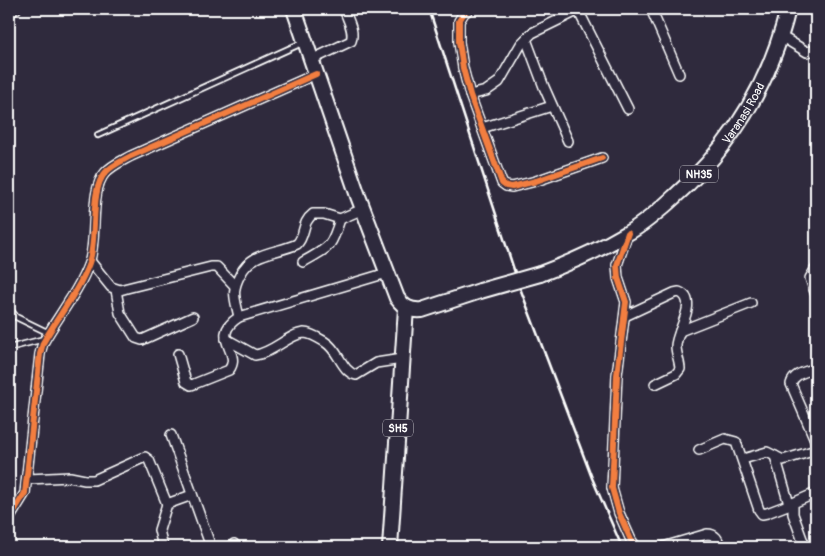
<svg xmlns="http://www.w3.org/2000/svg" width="825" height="556" font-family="Pangolin,sans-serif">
<rect width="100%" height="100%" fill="#2f2a3d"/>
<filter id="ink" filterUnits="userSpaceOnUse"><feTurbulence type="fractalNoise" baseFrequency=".02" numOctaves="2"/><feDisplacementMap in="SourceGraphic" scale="10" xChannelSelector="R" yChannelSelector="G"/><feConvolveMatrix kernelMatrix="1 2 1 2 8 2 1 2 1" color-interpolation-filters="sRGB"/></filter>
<g filter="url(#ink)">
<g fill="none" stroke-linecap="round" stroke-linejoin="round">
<g stroke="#fff" stroke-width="8">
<g id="service">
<polyline points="98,135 304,42"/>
<polyline points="9,308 16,317 49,333"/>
<polyline points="9,348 44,339"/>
</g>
</g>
<g stroke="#fff" stroke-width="12">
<g id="minor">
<polyline points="469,9 464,13 459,21 459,42 463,68 470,95 502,183 506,186 512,187 536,181 602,158"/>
<polyline points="651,9 679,74"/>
<polyline points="578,10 628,109"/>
<polyline points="9,11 16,9"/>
<polyline points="779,35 807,52 816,50"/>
<polyline points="526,39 544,87 568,141"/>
<path d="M311,60L351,41C355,31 347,18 344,9"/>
<polyline points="470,95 486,91 499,82 521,44 532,33 581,9"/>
<polyline points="482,128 552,106"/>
<polyline points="628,233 617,265 618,278 626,302 617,375 612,488 619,513 631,540 636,547"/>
<polyline points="90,261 111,287 120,290 127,288 211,267 217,267 234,285"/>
<path d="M303,262C329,247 331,249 340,219"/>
<polyline points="816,268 810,278 816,295"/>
<polyline points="116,290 120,313 136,338 142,340 193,317"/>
<path d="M625,316L674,293L679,292C700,300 676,331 676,346C676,354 680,362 680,369L676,374L655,384"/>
<path d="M239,317C235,298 231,292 240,275C252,251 275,254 297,244C306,235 301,223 313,214H324L340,219L363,209"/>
<polyline points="680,331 751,303"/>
<path d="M226,339L255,355C273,353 289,334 304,333C311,333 320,339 325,342C339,350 341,371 356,375L376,363L402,359"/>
<path d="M178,354L186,382L191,385L194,384L229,370C243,352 208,337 239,317L387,273"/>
<path d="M816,368C806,372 794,373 791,384L816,442"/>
<polyline points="171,435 211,547"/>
<polyline points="699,450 725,439 736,442 759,510 762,514 767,513 793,503"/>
<polyline points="775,456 789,504"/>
<polyline points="743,459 767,452 783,460 816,450"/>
<polyline points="28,479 70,477 85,480 94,480 145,457 149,460 167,504"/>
<path d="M9,519L25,493L40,354L43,343C58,316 79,291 89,263C98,239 89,190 105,173C112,165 122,161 131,156L316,74"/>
<polyline points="234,544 236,547"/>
<polyline points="163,547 159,530 167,504 192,495"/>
<path d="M663,547L707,534C716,534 718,539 720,547"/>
<polyline points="805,547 793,514 793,503 816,493"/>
</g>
</g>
<g stroke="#fff" stroke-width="18">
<polyline id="primary" points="390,547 406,308"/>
</g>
<g stroke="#fff" stroke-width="18">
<g id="trunk">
<path d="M294,9L358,196L397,298C404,307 409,311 422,310L480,291"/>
<path id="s1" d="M540,274C570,263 599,250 626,234C644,224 660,210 674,197C731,147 770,83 788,9"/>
</g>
</g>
<use href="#service" stroke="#2f2a3d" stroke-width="4.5"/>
<use href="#minor" stroke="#2f2a3d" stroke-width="9"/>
<use href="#primary" stroke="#2f2a3d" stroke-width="14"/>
<use href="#trunk" stroke="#2f2a3d" stroke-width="14"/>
<polyline stroke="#fff" stroke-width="2.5" points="429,9 520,288 592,478 622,547"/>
<g stroke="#fff" stroke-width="18" stroke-linecap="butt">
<polyline id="trunk-bridge" points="480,291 540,274"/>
</g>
<use href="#trunk-bridge" stroke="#2f2a3d" stroke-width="14"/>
<g stroke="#2f2a3d" stroke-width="9">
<g id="cycleway">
<polyline points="469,9 464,13 459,21 459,42 463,68 470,95 502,183 506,186 512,187 536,181 602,158"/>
<polyline points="628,233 617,265 618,278 626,302 617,375 612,488 619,513 631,540 636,547"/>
<path d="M9,519L25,493L40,354L43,343C58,316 79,291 89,263C98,239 89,190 105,173C112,165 122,161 131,156L316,74"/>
</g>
</g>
<use href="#cycleway" stroke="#f27e40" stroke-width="6"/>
</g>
</g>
<g text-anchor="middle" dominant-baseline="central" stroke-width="4" stroke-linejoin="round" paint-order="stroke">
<g fill="#2f2a3d" stroke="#c1bfc5" stroke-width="1">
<rect x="680" y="165.5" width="38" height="17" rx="4"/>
<rect x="383" y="419.5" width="30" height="17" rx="4"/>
</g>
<g font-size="11" font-weight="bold" fill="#fff">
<text x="699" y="174">NH35</text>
<text x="398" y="428">SH5</text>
</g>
<g font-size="12" fill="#fff" stroke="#2f2a3d">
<text stroke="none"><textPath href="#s1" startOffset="265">Varanasi Road</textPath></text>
</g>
</g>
<rect width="825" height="556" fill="none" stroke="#2f2a3d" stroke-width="30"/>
<rect x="15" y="15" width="795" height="526" fill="none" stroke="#fff" stroke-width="2" filter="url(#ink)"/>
</svg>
